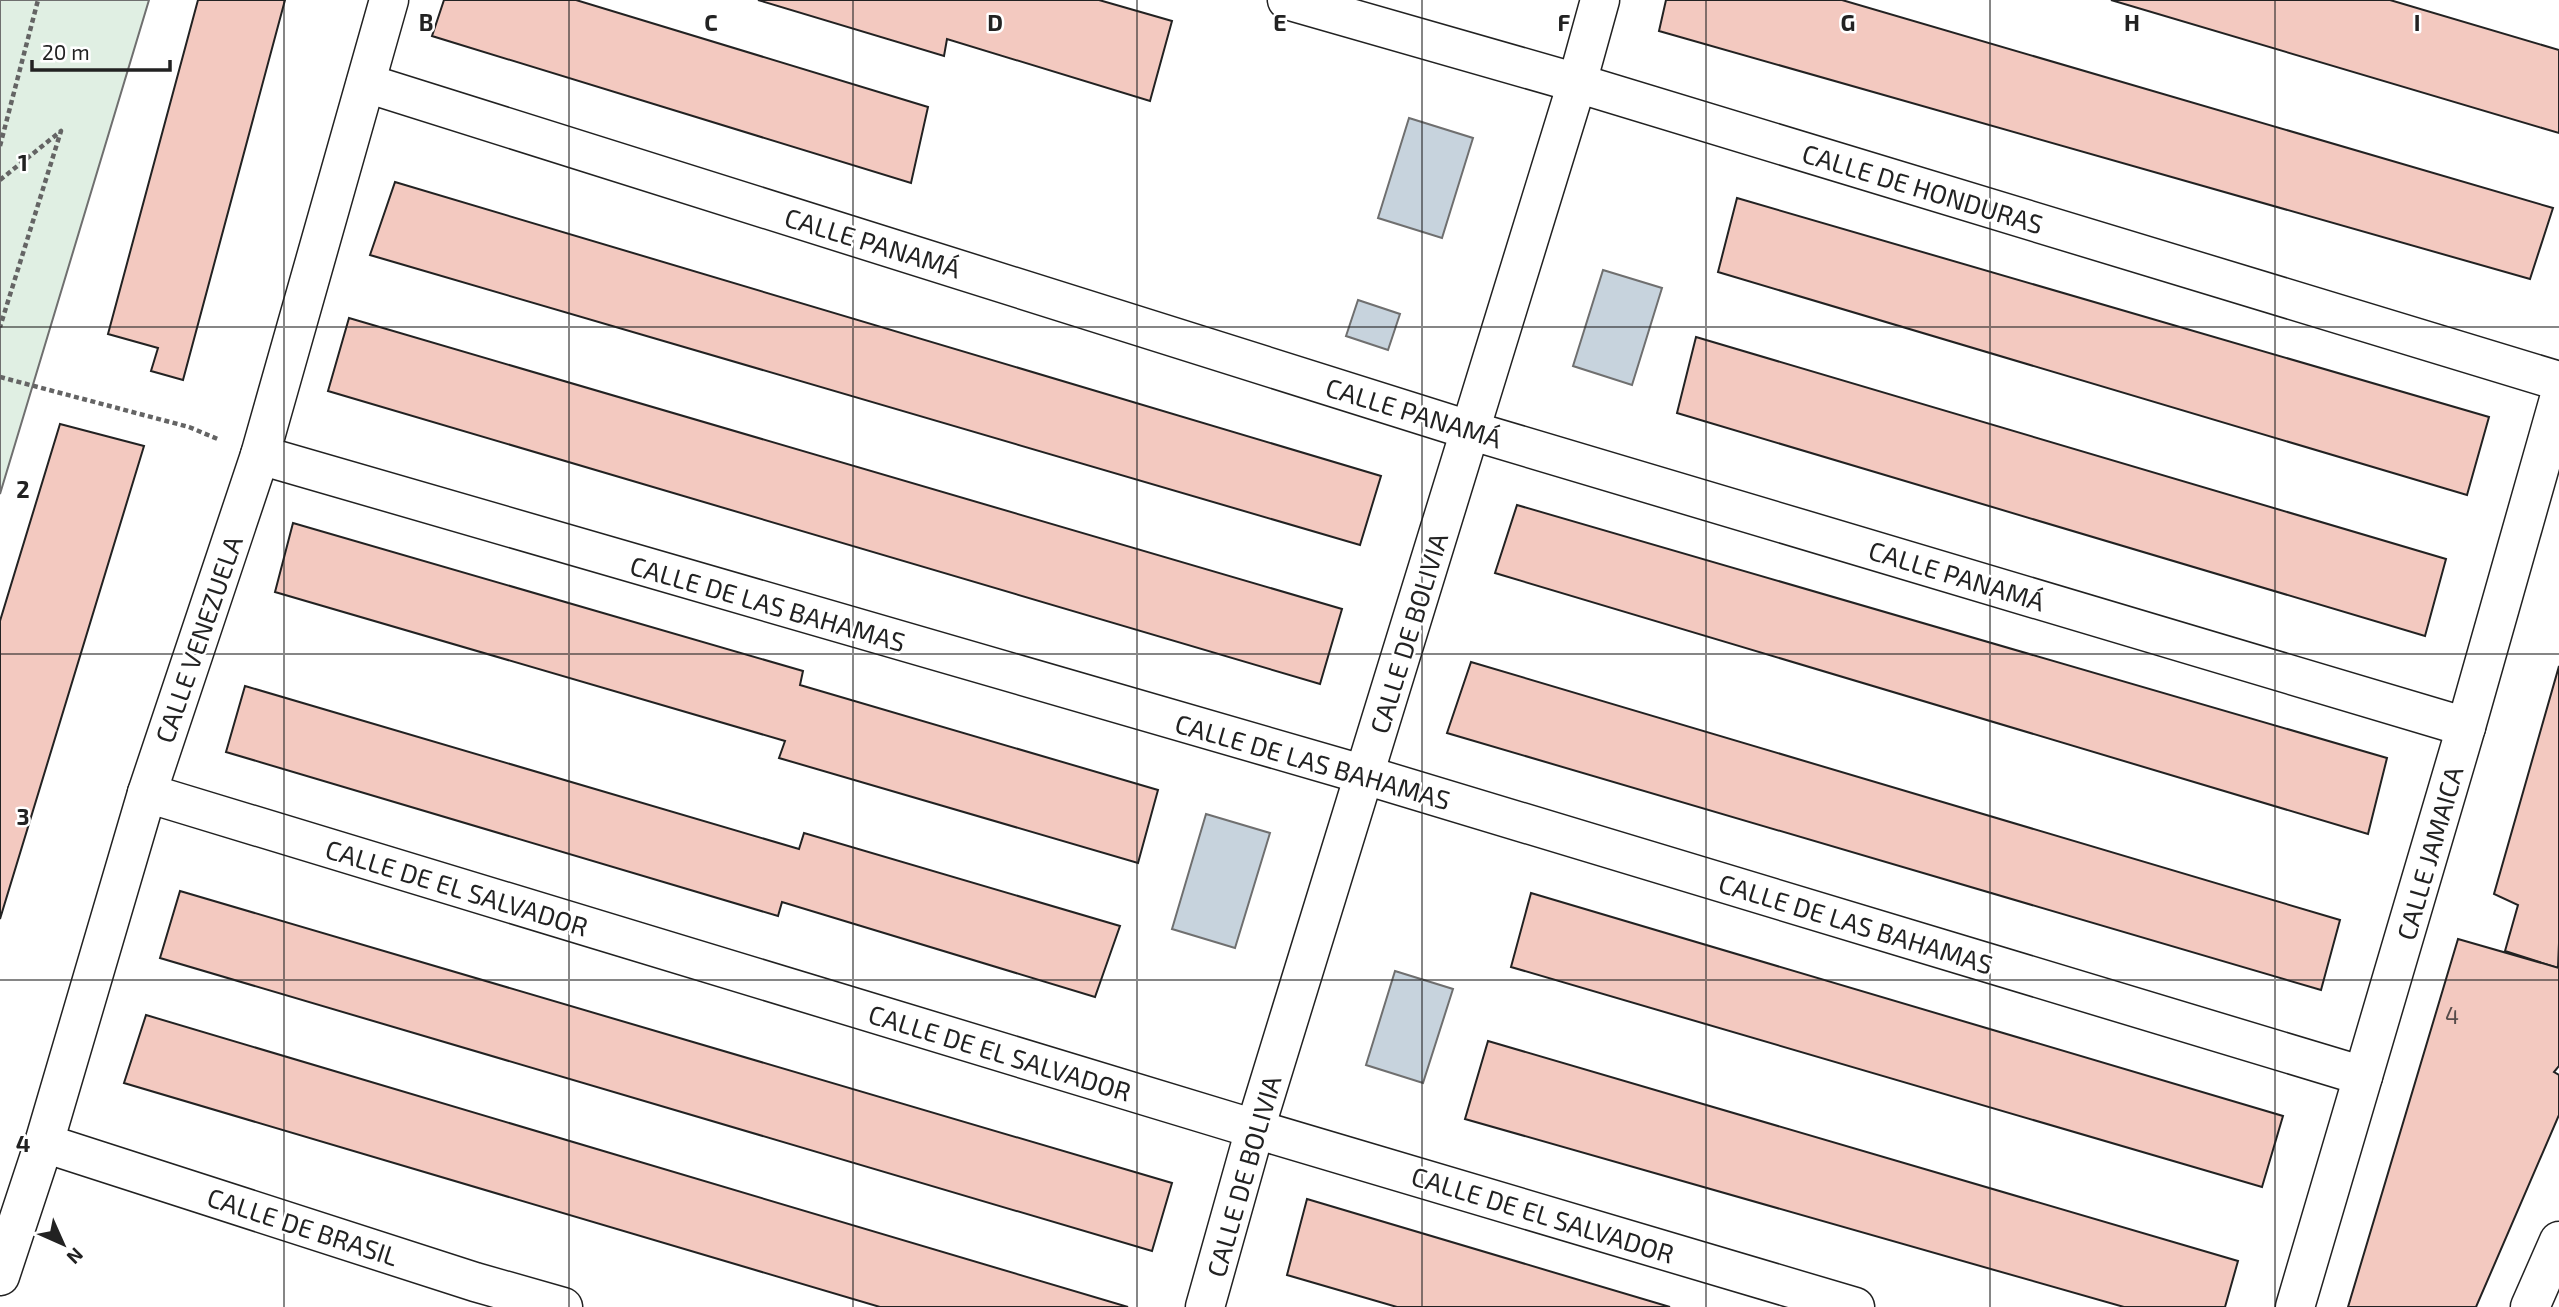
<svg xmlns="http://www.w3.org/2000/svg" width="2559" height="1307" font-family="'Exo 2',sans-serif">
<rect width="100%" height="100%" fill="#fff"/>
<polygon fill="#e0efe3" stroke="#6f6f6f" stroke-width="2" points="0,0 149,0 0,494"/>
<g fill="#c7d3dd" stroke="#6f6f6f" stroke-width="2">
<polygon points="1409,118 1473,138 1442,238 1378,218"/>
<polygon points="1603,270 1662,288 1632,385 1573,366"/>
<polygon points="1358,300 1400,314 1388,350 1346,336"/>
<polygon points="1206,814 1270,833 1235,948 1172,929"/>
<polygon points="1395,971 1453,989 1423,1083 1366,1065"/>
</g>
<g fill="#f3c9c0" stroke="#222" stroke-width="2">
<polygon points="198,0 285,0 183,380 151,371 158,348 108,334"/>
<polygon points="444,0 576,0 928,107 911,183 432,36"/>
<polygon points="758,0 1099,0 1172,21 1150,101 947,39 944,56"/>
<polygon points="1666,0 1842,0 2553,208 2530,279 1659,31"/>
<polygon points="2111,0 2390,0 2559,50 2559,133"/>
<polygon points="395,182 1381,476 1360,545 370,255"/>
<polygon points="1737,198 2489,417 2467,495 1718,272"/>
<polygon points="349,318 1342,609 1320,684 328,391"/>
<polygon points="1696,337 2446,559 2425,636 1677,413"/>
<polygon points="60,424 144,446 0,919 0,621"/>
<polygon points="1517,505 2387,758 2368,834 1495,573"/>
<polygon points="293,523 803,671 800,685 1158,790 1138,863 779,758 785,741 275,592"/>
<polygon points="1471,662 2340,920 2321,990 1447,733"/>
<polygon points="2559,666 2559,943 2558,968 2505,951 2518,905 2494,894"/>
<polygon points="245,686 799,849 804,833 1120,926 1095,997 782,902 778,916 226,752"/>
<polygon points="180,891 1172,1183 1152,1251 160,958"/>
<polygon points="1531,893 2283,1116 2262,1187 1511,967"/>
<polygon points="2458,939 2559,968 2559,1066 2554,1072 2559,1075 2559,1115 2476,1307 2348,1307"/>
<polygon points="146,1015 1128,1307 880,1307 124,1083"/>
<polygon points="1488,1041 2238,1261 2225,1307 2124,1307 1465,1119"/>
<polygon points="1307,1199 1670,1307 1397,1307 1287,1275"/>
</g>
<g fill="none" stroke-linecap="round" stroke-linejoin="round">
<g stroke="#222" stroke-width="41">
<g id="minor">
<polyline points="1287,0 1577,83 2559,381"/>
<polyline points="366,83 1469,430 2466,727"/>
<polyline points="260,455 1365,775 2363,1076"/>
<polyline points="147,793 1255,1129 1855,1307"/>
<polyline points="44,1143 475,1282 563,1307"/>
<polyline points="0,1276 44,1143 147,793 260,455 389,0"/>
<polyline points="1205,1307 1255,1129 1577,83 1600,0"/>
<polyline points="2295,1307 2466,727 2559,399"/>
<polyline points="2530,1307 2559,1241"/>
</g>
</g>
<g stroke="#646464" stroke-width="4.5" stroke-dasharray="5 3.5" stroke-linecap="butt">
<polyline points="0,146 38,0"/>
<polyline points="0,180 61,131 0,327"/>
<polyline points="0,377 189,427 220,440"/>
</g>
<use href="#minor" stroke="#fff" stroke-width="38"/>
</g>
<path fill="none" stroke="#222" stroke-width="2" stroke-opacity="0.55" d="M284,0V1307M569,0V1307M853,0V1307M1137,0V1307M1422,0V1307M1706,0V1307M1990,0V1307M2275,0V1307M0,327H2559M0,654H2559M0,980H2559"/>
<g text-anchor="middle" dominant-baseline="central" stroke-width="5" stroke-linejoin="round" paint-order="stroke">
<g font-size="23" fill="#564c4a">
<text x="2452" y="1015">4</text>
</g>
<g font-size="26" fill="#222" stroke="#fff">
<text transform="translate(1923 188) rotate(17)">CALLE DE HONDURAS</text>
<text transform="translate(873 242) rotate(17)">CALLE PANAMÁ</text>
<text transform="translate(1414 412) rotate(17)">CALLE PANAMÁ</text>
<text transform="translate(1957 575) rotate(17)">CALLE PANAMÁ</text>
<text transform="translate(768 603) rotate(16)">CALLE DE LAS BAHAMAS</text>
<text transform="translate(1408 633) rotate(-73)">CALLE DE BOLIVIA</text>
<text transform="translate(198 639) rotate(-71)">CALLE VENEZUELA</text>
<text transform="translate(1313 761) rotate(16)">CALLE DE LAS BAHAMAS</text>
<text transform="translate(2429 853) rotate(-74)">CALLE JAMAICA</text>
<text transform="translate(457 887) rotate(17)">CALLE DE EL SALVADOR</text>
<text transform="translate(1856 923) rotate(17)">CALLE DE LAS BAHAMAS</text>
<text transform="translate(1000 1052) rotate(17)">CALLE DE EL SALVADOR</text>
<text transform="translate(1243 1176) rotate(-74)">CALLE DE BOLIVIA</text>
<text transform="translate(1543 1214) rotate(17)">CALLE DE EL SALVADOR</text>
<text transform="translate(303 1226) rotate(18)">CALLE DE BRASIL</text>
</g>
</g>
<g font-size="23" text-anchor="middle" font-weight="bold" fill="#222" stroke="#fff" stroke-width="5" stroke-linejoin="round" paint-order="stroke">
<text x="426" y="31">B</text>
<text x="711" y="31">C</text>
<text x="995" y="31">D</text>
<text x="1280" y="31">E</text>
<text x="1564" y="31">F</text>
<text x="1848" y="31">G</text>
<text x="2132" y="31">H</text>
<text x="2417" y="31">I</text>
<text x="23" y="171">1</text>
<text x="23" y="498">2</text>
<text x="23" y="825">3</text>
<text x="23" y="1152">4</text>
</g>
<g transform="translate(63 1244) rotate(135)" stroke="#ffffff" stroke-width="5" paint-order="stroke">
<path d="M0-5L12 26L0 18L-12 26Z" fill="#222222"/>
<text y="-10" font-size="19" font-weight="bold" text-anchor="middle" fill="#222222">N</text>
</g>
<path d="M32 60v10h138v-10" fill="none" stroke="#222222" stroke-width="3.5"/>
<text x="42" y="60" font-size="21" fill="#222222" stroke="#ffffff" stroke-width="5" paint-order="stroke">20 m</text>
</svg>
